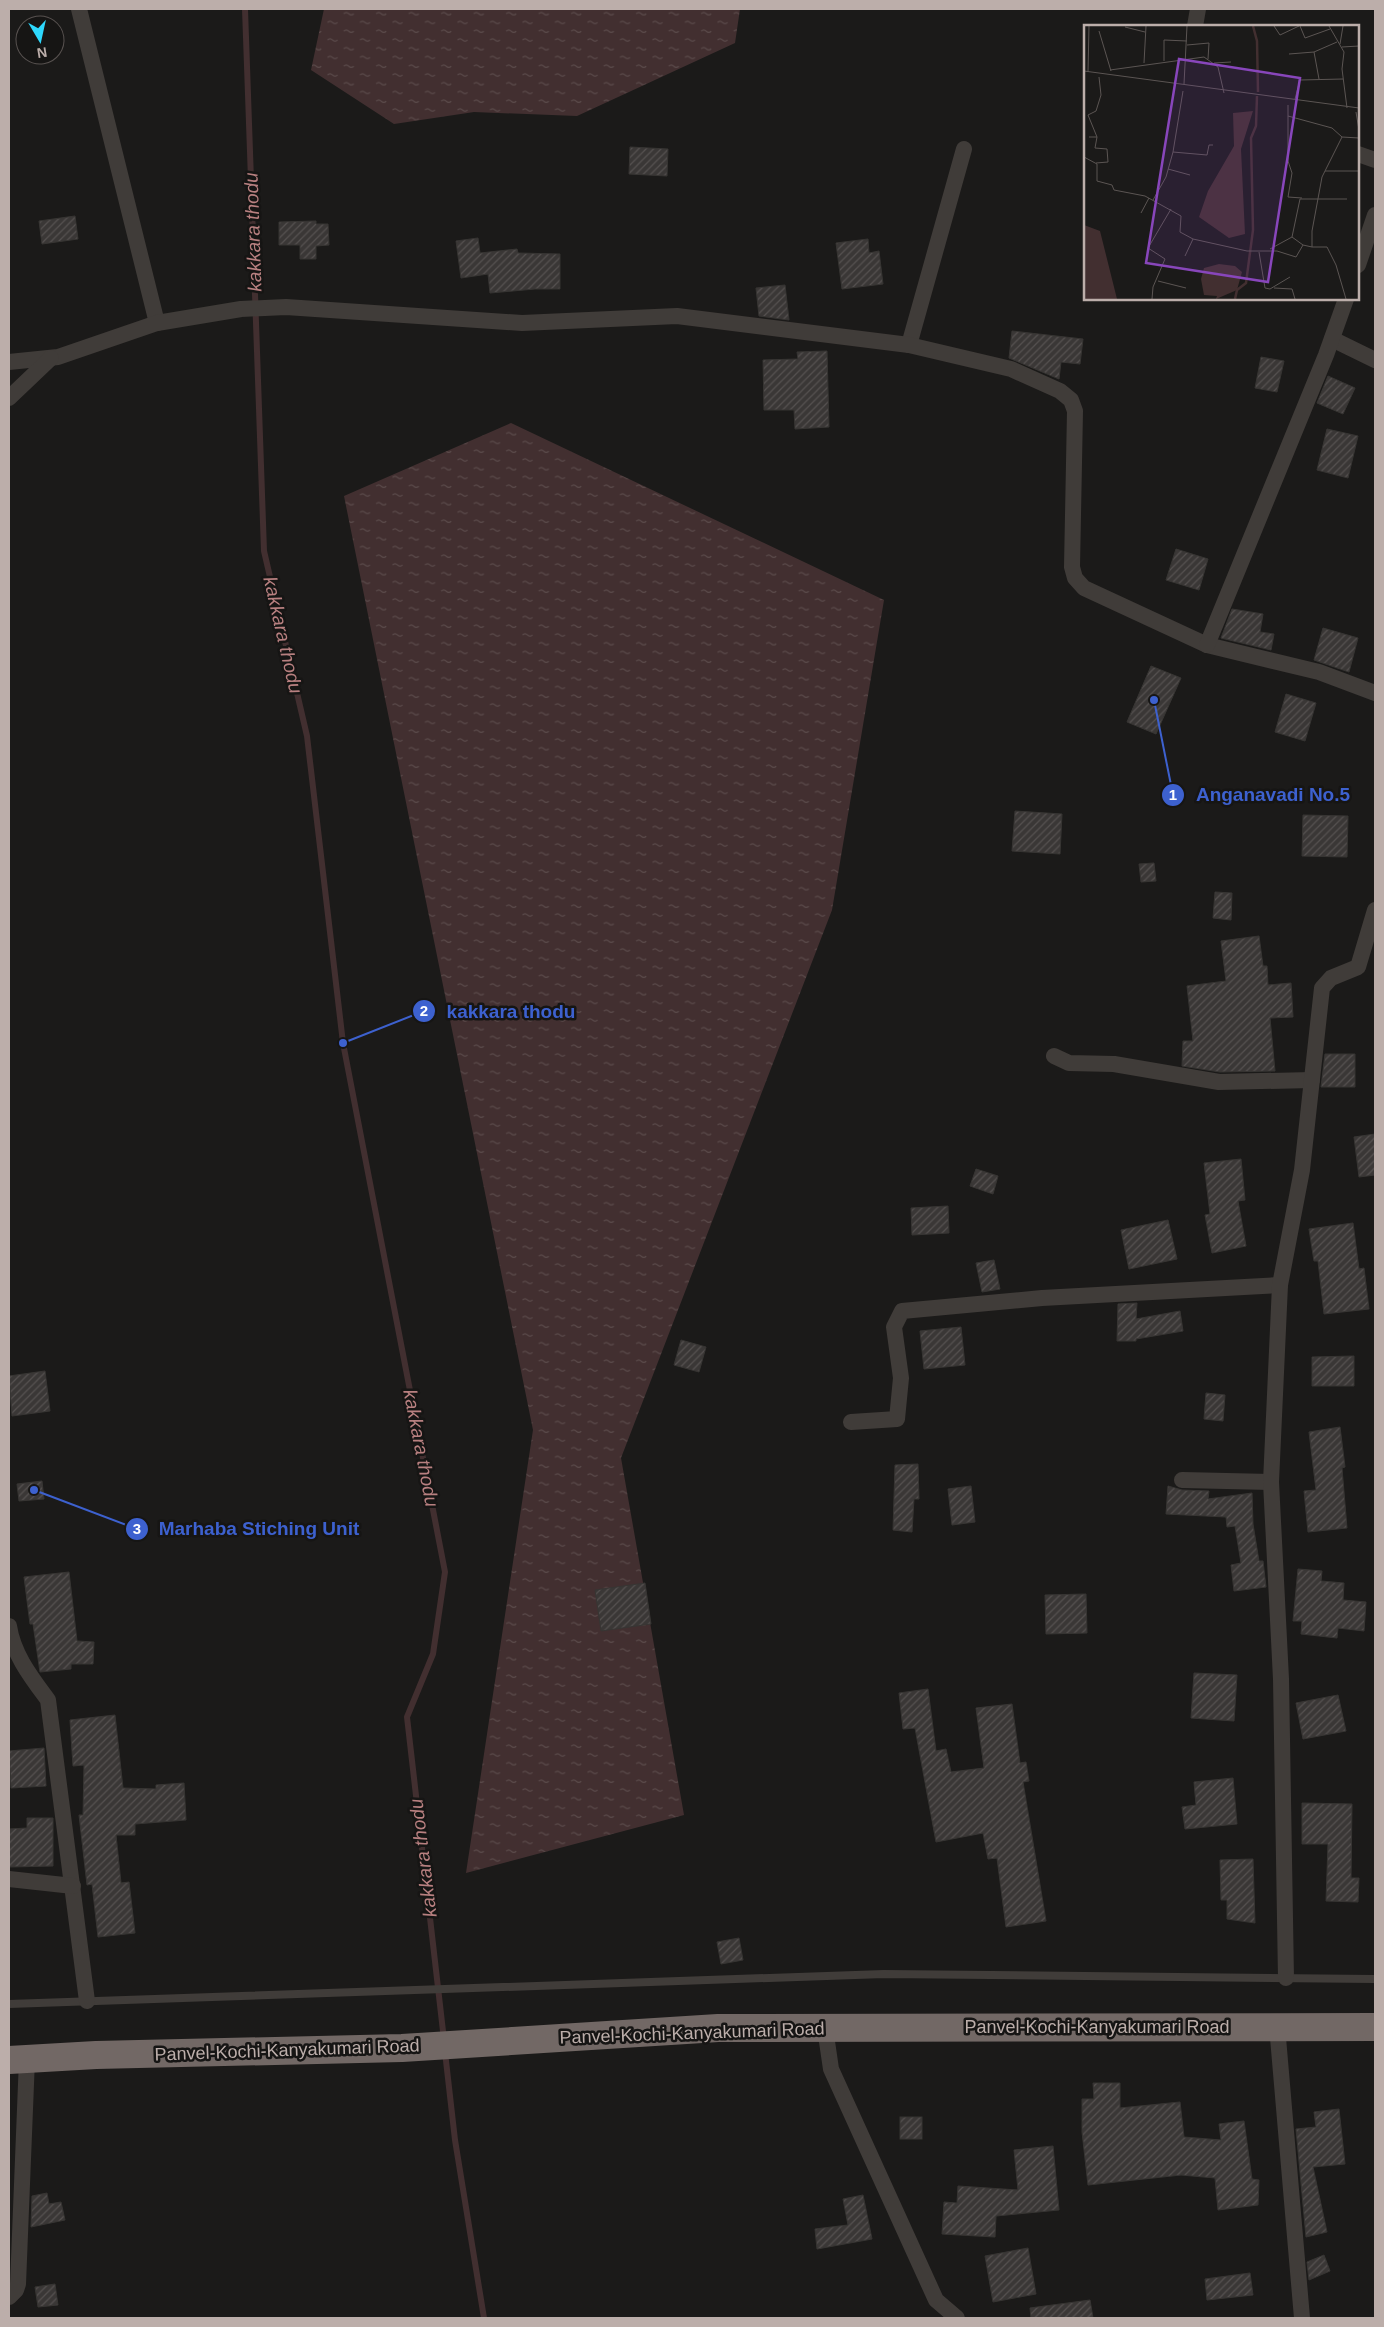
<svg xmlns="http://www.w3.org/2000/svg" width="1384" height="2327" font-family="Helvetica,sans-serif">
<defs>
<pattern id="water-ripples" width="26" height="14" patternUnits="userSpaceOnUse" patternTransform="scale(1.25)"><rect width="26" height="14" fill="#422f30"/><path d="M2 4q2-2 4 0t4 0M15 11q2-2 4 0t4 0" fill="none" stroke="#5b4b4b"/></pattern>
<pattern id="building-hatch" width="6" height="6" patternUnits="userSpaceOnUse" patternTransform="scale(1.25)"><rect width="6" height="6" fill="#3a3736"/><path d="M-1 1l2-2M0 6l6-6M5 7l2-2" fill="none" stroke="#555150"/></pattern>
</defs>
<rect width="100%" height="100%" fill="#1b1a19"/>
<g fill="url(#water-ripples)">
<polygon points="324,9 740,9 735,43 577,116 474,112 394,124 311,70"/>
<polygon points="511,423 884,600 832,910 621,1458 684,1815 466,1873 533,1430 344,496"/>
</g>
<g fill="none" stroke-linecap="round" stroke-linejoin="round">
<g stroke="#422f30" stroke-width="6">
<polyline points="245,9 264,551 307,736 343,1043 445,1572 433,1654 407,1717 444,2040"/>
<polyline points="445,2052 455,2140 484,2318"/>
</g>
</g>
<g fill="url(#building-hatch)" stroke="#373533">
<polygon points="630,147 668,149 667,176 629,174"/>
<polygon points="75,216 78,239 42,244 39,221"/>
<polygon points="316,221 316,224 328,224 329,245 316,246 316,259 300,259 300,245 279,245 279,222"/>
<polygon points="478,238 480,253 517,249 518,253 560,254 560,289 535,289 490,293 488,274 461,278 456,241"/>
<polygon points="868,239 869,253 879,251 883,284 842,289 836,243"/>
<polygon points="785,285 789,320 759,316 756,288"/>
<polygon points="1012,331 1083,339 1080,364 1061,362 1059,379 1009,358"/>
<polygon points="827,351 829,427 795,429 794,410 764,410 763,360 798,359 797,352"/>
<polygon points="1261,357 1284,361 1277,392 1255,388"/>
<polygon points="1328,376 1355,388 1343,414 1317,403"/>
<polygon points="1327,429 1358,436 1348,478 1317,470"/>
<polygon points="1176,549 1208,559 1199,590 1166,580"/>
<polygon points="1232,609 1263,614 1260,632 1274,634 1271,650 1221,638"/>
<polygon points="1323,628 1358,638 1349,672 1314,660"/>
<polygon points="1151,666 1181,678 1156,734 1127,722"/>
<polygon points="1286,694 1316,703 1305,741 1275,732"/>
<polygon points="1015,811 1062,814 1060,854 1012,851"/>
<polygon points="1303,815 1348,816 1347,857 1302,856"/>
<polygon points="1154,863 1156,881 1141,882 1139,864"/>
<polygon points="1215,892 1232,893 1231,920 1213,918"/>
<polygon points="1259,936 1263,966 1267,966 1268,985 1291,983 1293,1017 1270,1018 1275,1071 1220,1072 1182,1066 1183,1041 1193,1041 1187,986 1226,981 1221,941"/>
<polygon points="1325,1054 1355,1054 1355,1087 1321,1087"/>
<polygon points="1375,1134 1375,1175 1359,1177 1354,1137"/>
<polygon points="1241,1159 1245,1200 1238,1201 1246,1246 1212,1253 1205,1215 1210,1214 1204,1163"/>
<polygon points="976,1169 998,1176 993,1194 970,1186"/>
<polygon points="948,1206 949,1233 912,1235 911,1208"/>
<polygon points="1168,1220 1177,1259 1129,1269 1121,1230"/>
<polygon points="1353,1223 1359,1269 1364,1268 1369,1309 1324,1314 1318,1261 1314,1261 1309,1229"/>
<polygon points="994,1260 1000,1289 982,1292 976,1263"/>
<polygon points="1137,1303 1136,1319 1180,1311 1183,1331 1136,1339 1136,1341 1117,1341 1118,1304"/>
<polygon points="961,1327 965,1365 924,1369 920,1331"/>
<polygon points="681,1340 706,1347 699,1372 674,1365"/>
<polygon points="1354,1356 1354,1386 1312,1386 1312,1357"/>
<polygon points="45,1371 50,1411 12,1416 9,1376"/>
<polygon points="1206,1393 1225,1395 1223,1421 1204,1419"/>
<polygon points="1340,1427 1345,1467 1342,1468 1347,1528 1308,1532 1304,1491 1316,1490 1309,1432"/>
<polygon points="918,1464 919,1499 914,1499 912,1532 893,1530 895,1465"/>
<polygon points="42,1481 44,1499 19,1501 17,1484"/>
<polygon points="971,1486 975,1522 952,1525 948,1489"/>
<polygon points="1168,1486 1182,1490 1209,1491 1208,1499 1252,1493 1253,1524 1259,1561 1263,1561 1266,1587 1234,1591 1231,1565 1241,1563 1235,1526 1227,1527 1226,1517 1166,1514"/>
<polygon points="1298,1569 1322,1571 1321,1581 1344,1583 1343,1600 1366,1602 1364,1631 1338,1628 1337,1638 1301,1634 1302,1621 1293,1621"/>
<polygon points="69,1572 77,1641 94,1642 93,1664 71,1664 71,1669 40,1672 33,1624 30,1624 24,1577"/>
<polygon points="645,1583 651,1624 601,1631 595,1590"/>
<polygon points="1086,1594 1087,1633 1046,1634 1045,1595"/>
<polygon points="1194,1673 1237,1675 1234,1721 1191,1718"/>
<polygon points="928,1689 936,1751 946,1749 951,1772 984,1768 976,1708 1012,1704 1020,1763 1026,1762 1029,1781 1023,1782 1046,1921 1006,1927 997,1858 988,1859 983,1833 936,1842 915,1728 903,1729 899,1693"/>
<polygon points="1338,1695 1346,1731 1303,1739 1296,1703"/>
<polygon points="115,1715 123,1788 156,1789 156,1785 184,1783 186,1820 135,1824 135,1835 116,1835 121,1883 129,1882 135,1933 98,1937 92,1884 87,1885 79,1815 83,1815 84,1765 73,1766 70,1720"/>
<polygon points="44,1748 46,1786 11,1788 9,1751"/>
<polygon points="1233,1778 1237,1824 1185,1829 1182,1807 1196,1805 1194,1782"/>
<polygon points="1302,1803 1352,1804 1351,1878 1359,1878 1358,1902 1326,1901 1328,1844 1302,1844"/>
<polygon points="27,1818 53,1818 53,1866 9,1867 9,1829 27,1828"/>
<polygon points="1253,1859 1255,1923 1227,1919 1227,1900 1221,1900 1220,1860"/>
<polygon points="739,1938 743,1960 721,1964 717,1942"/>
<polygon points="1093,2083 1120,2083 1120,2108 1180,2102 1184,2137 1221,2140 1219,2124 1244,2121 1252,2179 1259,2180 1258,2205 1218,2210 1215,2178 1181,2175 1088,2185 1082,2132 1082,2099 1094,2099"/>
<polygon points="1339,2109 1345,2164 1313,2167 1327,2232 1306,2237 1296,2129 1316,2127 1314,2112"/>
<rect x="900" y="2117" width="22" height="22"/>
<polygon points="1053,2146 1059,2210 996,2216 995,2237 942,2234 944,2202 957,2203 958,2186 1018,2190 1014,2150"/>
<polygon points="47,2193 49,2204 61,2202 65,2220 31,2227 32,2196"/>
<polygon points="863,2195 872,2239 817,2249 815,2229 848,2225 843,2199"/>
<polygon points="1028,2248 1036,2294 993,2302 985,2256"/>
<polygon points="1324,2255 1330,2271 1309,2280 1307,2262"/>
<polygon points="1250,2273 1253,2295 1207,2300 1205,2279"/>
<polygon points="55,2284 58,2305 38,2307 35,2287"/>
<polygon points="1090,2300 1093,2318 1031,2318 1030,2308"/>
</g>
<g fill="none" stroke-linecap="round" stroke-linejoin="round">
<polyline stroke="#403c39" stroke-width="8" points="9,2004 884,1974 1375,1979"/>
<g stroke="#403c39" stroke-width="16">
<polyline points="79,9 157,323"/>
<polyline points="1195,26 1198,9"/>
<polyline points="1358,154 1375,160"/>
<polyline points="1358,265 1375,215"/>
<polyline points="1332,339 1375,360"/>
<polyline points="909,345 964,149"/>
<polyline points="9,362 58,357 157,323 241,309 286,307 522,323 677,316 909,345 1011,369 1060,391 1071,400 1075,411 1072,567 1075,578 1084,588 1207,645 1319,672 1375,693"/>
<polyline points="9,398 51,358"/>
<polyline points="1207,645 1326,355 1346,299"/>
<polyline points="1054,1056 1069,1063 1114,1064 1219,1082 1312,1080"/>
<polyline points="851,1422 897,1419 901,1378 894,1327 902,1311 1042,1298 1280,1285"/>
<polyline points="1182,1480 1271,1482"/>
<path d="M9,1626C13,1654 31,1677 48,1700L87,2001"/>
<polyline points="9,1879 73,1886"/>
<polyline points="1286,1978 1281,1679 1271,1482 1280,1285 1302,1170 1322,988 1331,978 1358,967 1375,910"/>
<polyline points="1277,2026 1302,2318"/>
<polyline points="825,2028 831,2069 936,2300 957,2318"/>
<polyline points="9,2297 16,2290 18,2284 27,2059"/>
</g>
<polyline stroke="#726865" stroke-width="28" points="9,2060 96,2055 402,2048 718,2028 1375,2027"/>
</g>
<g text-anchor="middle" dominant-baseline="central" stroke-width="5" stroke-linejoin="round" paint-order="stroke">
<g font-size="18" fill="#bcaeaa" stroke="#161514">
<text x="1097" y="2027">Panvel-Kochi-Kanyakumari Road</text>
<text transform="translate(692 2033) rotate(-2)">Panvel-Kochi-Kanyakumari Road</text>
<text transform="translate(287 2050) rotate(-2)">Panvel-Kochi-Kanyakumari Road</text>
</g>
<g font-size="19" font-style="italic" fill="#b88080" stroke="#161514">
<text transform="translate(253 232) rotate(-92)">kakkara thodu</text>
<text transform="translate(283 635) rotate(77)">kakkara thodu</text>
<text transform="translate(421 1448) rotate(79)">kakkara thodu</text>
<text transform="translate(423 1858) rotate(-97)">kakkara thodu</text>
</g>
</g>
<g transform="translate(1084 25)">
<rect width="275" height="275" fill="#1b1a19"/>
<path d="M169,86L157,124L161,209L145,213L115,192L124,166L150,121L149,88ZM0,200L16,206L33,274H0ZM135,239L151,241L158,247L153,265L132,274L133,271L120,270L117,254L120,243Z" fill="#422f30"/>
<path fill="none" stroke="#422f30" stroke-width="2.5" d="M169,1L173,16L174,67M151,274L153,265L162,258L169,205L167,113L172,101L173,71"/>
<path fill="none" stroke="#5b5553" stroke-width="1" d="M190,1L196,10L215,1M216,1L221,13L246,4M245,1L260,27L258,44L263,83M41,2L61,7M15,6L27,46M256,19L259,1M103,20L125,18L124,34M258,22L275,21M230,27L253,17M205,29L230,27L235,54M80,36V15L103,16M60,38L62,1M130,38L147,37M26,45L120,32L134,42L140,68M0,46L275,83M4,47L5,1M100,59L103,1M211,74L216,55L259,54M204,80V136L208,148L204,172L218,173M272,87L275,105M204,91L248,103L258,112M5,112H13L11,123L23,124L24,137L12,138M13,112L4,90L12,86L17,70L15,52M89,127L123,130L125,120H129M0,132L13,139V156L28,160L30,165L61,171L97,191L96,207L109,214L163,226H193L212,232L219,220L228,222M84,144L106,150M241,146H275M69,175L82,152L89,127L99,66M57,188L65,173M219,220L208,212L216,174H263M186,224L208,212M175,227L181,263L186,264L206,252M101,231L109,214M74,256L102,263M190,263L208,264L211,274M68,274L69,262L81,234L64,223L87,184M262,274L252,240L243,222H228V206L238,152L258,112L275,113"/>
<path fill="#8846bb" fill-opacity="0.15" stroke="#8846bb" stroke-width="2.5" d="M95,34L216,53L184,257L62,238Z"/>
<rect width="275" height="275" fill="none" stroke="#bcaeaa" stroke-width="2.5"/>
</g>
<path fill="none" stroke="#3d61cf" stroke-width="2" d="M1154 700L1173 795M343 1043L424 1011M34 1490L137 1529"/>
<g fill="#3d61cf" stroke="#161514" stroke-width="2">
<circle cx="1154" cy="700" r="5"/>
<circle cx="343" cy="1043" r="5"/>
<circle cx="34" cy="1490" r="5"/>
<circle cx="1173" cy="795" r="12"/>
<circle cx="424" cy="1011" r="12"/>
<circle cx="137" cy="1529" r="12"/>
</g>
<g font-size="15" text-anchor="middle" font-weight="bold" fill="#fff">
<text x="1173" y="800">1</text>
<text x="424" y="1016">2</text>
<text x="137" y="1534">3</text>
</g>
<g font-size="19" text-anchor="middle" font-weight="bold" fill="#3d61cf" stroke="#161514" stroke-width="5" stroke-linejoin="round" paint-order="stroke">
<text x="1273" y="801">Anganavadi No.5</text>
<text x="511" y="1018">kakkara thodu</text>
<text x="259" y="1535">Marhaba Stiching Unit</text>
</g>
<rect width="1384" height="2327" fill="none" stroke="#bcaeaa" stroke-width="20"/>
<g transform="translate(40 40) rotate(171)"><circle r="24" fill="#161514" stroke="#585250"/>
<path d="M0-4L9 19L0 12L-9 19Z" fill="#2ed8fd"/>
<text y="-8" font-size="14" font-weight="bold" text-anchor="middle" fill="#bcaeaa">N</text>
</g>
</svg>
